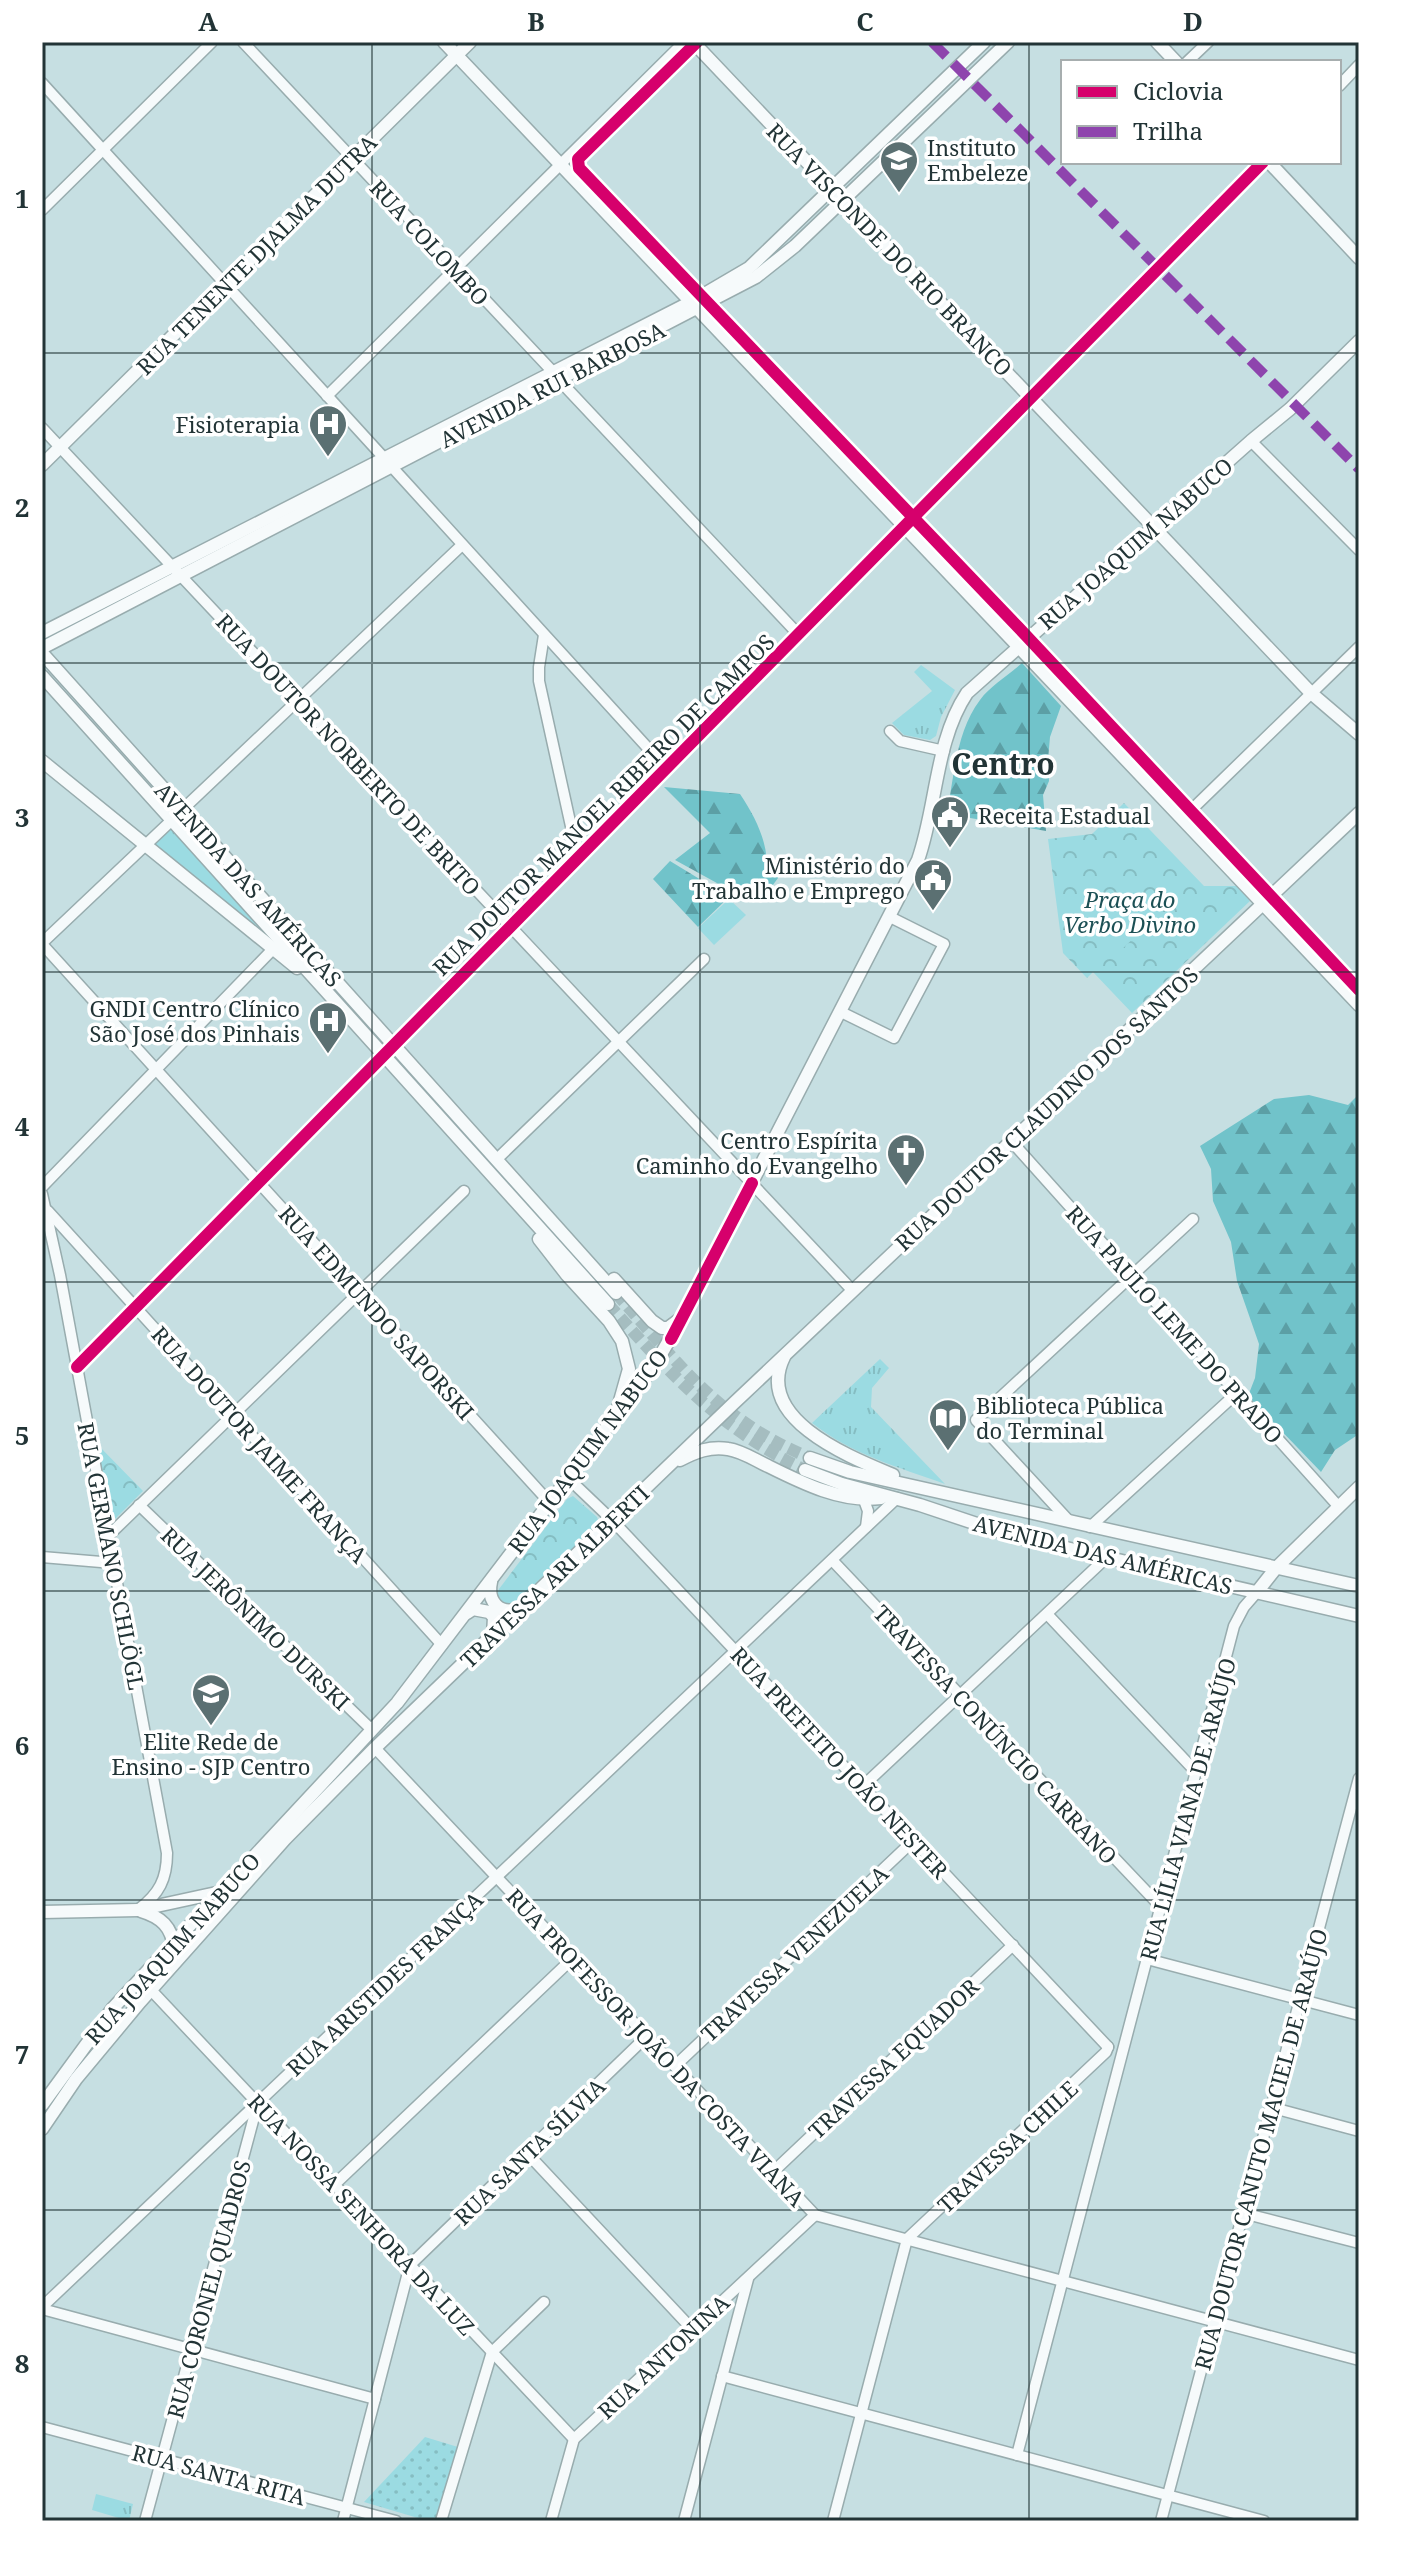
<svg xmlns="http://www.w3.org/2000/svg" width="1401" height="2563" font-family="'Noto Serif',serif">
<defs>
<pattern id="grass-tufts" width="24" height="20" patternUnits="userSpaceOnUse" patternTransform="scale(2)"><rect width="24" height="20" fill="#9bdbe2"/><path d="M3 7l-1-3M5 7V3M7 7l1-3M15 17l-1-3M17 17v-4M19 17l1-3" fill="none" stroke="#85bdc2"/></pattern>
<pattern id="forest-firs" width="22" height="20" patternUnits="userSpaceOnUse" patternTransform="scale(2)"><rect width="22" height="20" fill="#71c3ca"/><path d="M5 1l3.5 6h-7zM16 11l3.5 6h-7z" fill="#5c9fa5"/></pattern>
<pattern id="park-crowns" width="20" height="18" patternUnits="userSpaceOnUse" patternTransform="scale(2)"><rect width="20" height="18" fill="#9bdbe2"/><path d="M2 6a3 3 0 1 1 6 0M12 15a3 3 0 1 1 6 0" fill="none" stroke="#85bdc2"/></pattern>
<pattern id="garden-dots" width="8" height="8" patternUnits="userSpaceOnUse" patternTransform="scale(2)"><rect width="8" height="8" fill="#9bdbe2"/><path d="M2 2h.1M6 6h.1" fill="none" stroke="#85bdc2" stroke-width="1.8" stroke-linecap="round"/></pattern>
</defs>
<rect width="100%" height="100%" fill="#c6dfe2"/>
<g fill="url(#grass-tufts)">
<polygon points="921,665 955,690 941,717 936,736 930,740 904,735 892,723 932,691 914,672"/>
<polygon points="171,829 269,938 154,845"/>
<path d="M880,1359L889,1368L872,1388L871,1407L945,1484C898,1467 851,1454 812,1423Z"/>
<polygon points="96,2494 133,2504 129,2521 92,2510"/>
</g>
<g fill="url(#forest-firs)">
<path d="M1022,663L1061,706L1050,737L1048,760L1049,781L1043,795L1046,831L947,814C954,776 956,732 980,700C990,686 1009,675 1022,663Z"/>
<path d="M664,787L740,794C754,815 766,838 767,863L777,870L778,878L770,889H754L746,899L675,860L710,833Z"/>
<polygon points="670,861 729,897 698,927 653,879"/>
<polygon points="1359,1094 1359,1434 1335,1450 1321,1472 1248,1396 1255,1378 1259,1344 1237,1281 1231,1242 1213,1201 1211,1169 1200,1146 1274,1099 1309,1095 1348,1105"/>
</g>
<g fill="url(#park-crowns)">
<polygon points="1124,803 1204,886 1237,886 1250,901 1132,1013 1093,972 1087,978 1063,953 1048,839 1092,834"/>
<polygon points="97,1444 143,1491 112,1522"/>
<polygon points="573,1496 597,1517 599,1523 515,1603 512,1605 501,1604 497,1596 499,1589 567,1499"/>
</g>
<polygon fill="url(#garden-dots)" points="425,2437 458,2447 436,2521 428,2521 364,2502"/>
<g fill="#9bdbe2">
<polygon points="1105,897 1139,933 1117,954 1083,918"/>
<polygon points="729,899 746,915 714,945 698,928"/>
</g>
<g fill="none" stroke-linecap="round" stroke-linejoin="round">
<g stroke="#a5bdc0" stroke-width="12" stroke-dasharray="12 6" stroke-linecap="butt">
<path d="M616,1293C656,1338 694,1388 744,1422C765,1437 787,1448 810,1458"/>
<path d="M608,1304C672,1375 717,1427 805,1470"/>
</g>
<g stroke="#98acae" stroke-width="13">
<g id="minor">
<polyline points="243,42 553,372"/>
<polyline points="1187,62 1208,42"/>
<polyline points="42,83 384,458"/>
<polyline points="1339,86 1359,65"/>
<polyline points="42,210 212,42"/>
<polyline points="559,380 798,634"/>
<polyline points="327,396 684,42"/>
<polyline points="42,428 852,1290"/>
<polyline points="1251,441 1359,550"/>
<polyline points="392,467 666,768"/>
<polyline points="544,635 539,667 539,681 578,858"/>
<polyline points="890,731 900,741 944,751"/>
<polyline points="182,810 462,545"/>
<polyline points="1182,819 1359,647"/>
<polyline points="42,943 172,820"/>
<polyline points="42,944 550,1503"/>
<polyline points="841,1012 894,1038 944,944 890,917"/>
<polyline points="1011,1141 1339,1507"/>
<polyline points="496,1160 704,959"/>
<polyline points="42,1187 273,949"/>
<path d="M42,1194L60,1275L167,1853C167,1879 159,1894 139,1909"/>
<polyline points="48,1211 442,1645"/>
<polyline points="77,1367 1263,162"/>
<polyline points="569,1479 612,1520 1108,2047"/>
<polyline points="864,1500 868,1511 866,1527"/>
<polyline points="139,1505 372,1730"/>
<polyline points="1069,1521 976,1420 1193,1219"/>
<polyline points="1090,1527 1237,1393"/>
<polyline points="108,1536 464,1191"/>
<polyline points="42,1557 113,1563"/>
<polyline points="832,1560 1161,1907"/>
<polyline points="1047,1614 1196,1772"/>
<polyline points="375,1748 815,2215 1359,2360"/>
<polyline points="863,1786 1106,1558"/>
<polyline points="1147,1959 1359,2015"/>
<polyline points="151,1990 574,2439"/>
<polyline points="675,2066 914,1840"/>
<polyline points="1270,2107 1359,2131"/>
<polyline points="527,2153 692,2329"/>
<polyline points="774,2171 1013,1945"/>
<polyline points="334,2185 573,1958"/>
<polyline points="1243,2213 1359,2243"/>
<polyline points="907,2239 1106,2052 1108,2047"/>
<polyline points="42,2307 897,1498"/>
<polyline points="42,2309 375,2399"/>
<polyline points="722,2376 1264,2521"/>
<polyline points="42,2427 396,2521"/>
<polyline points="1017,2455 1234,1626 1244,1607 1257,1592"/>
<polyline points="145,2521 257,2106"/>
<polyline points="343,2521 410,2265 647,2036"/>
<polyline points="441,2521 492,2352 544,2302"/>
<polyline points="551,2521 574,2439 815,2215"/>
<polyline points="684,2521 748,2279"/>
<polyline points="833,2521 907,2239"/>
<polyline points="1161,2521 1359,1778"/>
</g>
</g>
<g stroke="#98acae" stroke-width="15">
<g id="major">
<polyline points="444,42 1359,1005"/>
<polyline points="693,42 1311,693 1359,734"/>
<polyline points="1157,42 1176,62"/>
<polyline points="1269,162 1359,258"/>
<polyline points="42,465 470,42"/>
<polyline points="42,633 691,302 749,268 984,42"/>
<polyline points="42,648 756,277 795,246 1008,42"/>
<polyline points="42,653 616,1293"/>
<polyline points="42,676 608,1304"/>
<polyline points="42,761 297,968"/>
<polyline points="539,1239 567,1275 609,1321 622,1341 629,1369 618,1408"/>
<polyline points="614,1279 652,1321 662,1328 668,1328 680,1319"/>
<path d="M784,1357C753,1419 850,1457 893,1475"/>
<polyline points="810,1458 850,1472 1359,1586"/>
<path d="M680,1460C695,1452 710,1446 728,1449C742,1451 755,1460 768,1466C802,1483 842,1503 881,1498"/>
<polyline points="805,1470 842,1484 920,1505 1010,1535 1359,1616"/>
<path d="M491,1582C487,1601 499,1615 518,1609"/>
<polyline points="1257,1592 1276,1568 1359,1487"/>
<polyline points="467,1613 473,1609 489,1612 494,1617 493,1635"/>
<path d="M141,1911C161,1917 172,1927 174,1948"/>
<polyline points="42,1912 138,1910 221,1892"/>
<path d="M42,2105L113,2008L397,1703L656,1363L683,1316L918,860C937,806 935,741 967,693L1251,441L1290,409L1359,341"/>
<polyline points="42,2129 76,2079 140,2002 285,1839 375,1748 734,1403 1359,813"/>
</g>
</g>
<use href="#minor" stroke="#f6fafb" stroke-width="10"/>
<use href="#major" stroke="#f6fafb" stroke-width="12"/>
<polyline stroke="#8e44ad" stroke-width="10" stroke-dasharray="20 10" stroke-linecap="butt" points="932,42 1359,469"/>
<g stroke="#fff" stroke-width="17">
<g id="cycleway">
<polyline points="697,42 578,159 579,168 1018,627 1359,990"/>
<polyline points="671,1339 752,1183"/>
<polyline points="77,1367 1263,162"/>
</g>
</g>
<use href="#cycleway" stroke="#d6006c" stroke-width="12"/>
</g>
<path fill="none" stroke="#223436" stroke-width="2" stroke-opacity="0.55" d="M372,42V2521M700,42V2521M1029,42V2521M42,353H1359M42,663H1359M42,972H1359M42,1282H1359M42,1591H1359M42,1900H1359M42,2210H1359"/>
<defs>
<g id="university-pin" transform="scale(2)"><path d="M0 17L-7.5 6A9.5 9.5 0 1 1 7.5 6Z" fill="#5b7072" stroke="#fff"/><path d="M0-5L7-2L0 1L-7-2ZM-4 1L0 2.5L4 1V4Q0 6-4 4Z" fill="#fff"/></g>
<g id="hospital-pin" transform="scale(2)"><path d="M0 17L-7.5 6A9.5 9.5 0 1 1 7.5 6Z" fill="#5b7072" stroke="#fff"/><path d="M-5-5h3v3.5h4V-5h3V5h-3V1.5h-4V5h-3Z" fill="#fff"/></g>
<g id="civic-pin" transform="scale(2)"><path d="M0 17L-7.5 6A9.5 9.5 0 1 1 7.5 6Z" fill="#5b7072" stroke="#fff"/><path d="M-.6-6.5H3V-4.5H.6V-3L4-1V1h2V6H-6V1h2V-1L-.6-3ZM-1.2 2.5V6h2.4V2.5Z" fill="#fff"/></g>
<g id="church-pin" transform="scale(2)"><path d="M0 17L-7.5 6A9.5 9.5 0 1 1 7.5 6Z" fill="#5b7072" stroke="#fff"/><path d="M-1.2-6h2.4v3.5h3.3v2.4h-3.3V6h-2.4V-.1h-3.3v-2.4h3.3Z" fill="#fff"/></g>
<g id="library-pin" transform="scale(2)"><path d="M0 17L-7.5 6A9.5 9.5 0 1 1 7.5 6Z" fill="#5b7072" stroke="#fff"/><path d="M-6-4Q-3-5.5-.7-3.5V5Q-3 3-6 4ZM6-4Q3-5.5 .7-3.5V5Q3 3 6 4Z" fill="#fff"/></g>
<g id="school-pin" transform="scale(2)"><path d="M0 17L-7.5 6A9.5 9.5 0 1 1 7.5 6Z" fill="#5b7072" stroke="#fff"/><path d="M0-5L7-2L0 1L-7-2ZM-4 1L0 2.5L4 1V4Q0 6-4 4Z" fill="#fff"/></g>
</defs>
<g fill-rule="evenodd">
<use href="#university-pin" x="899" y="160"/>
<use href="#hospital-pin" x="328" y="424"/>
<use href="#civic-pin" x="950" y="815"/>
<use href="#civic-pin" x="933" y="878"/>
<use href="#hospital-pin" x="328" y="1021"/>
<use href="#church-pin" x="906" y="1153"/>
<use href="#library-pin" x="948" y="1418"/>
<use href="#school-pin" x="211" y="1693"/>
</g>
<g text-anchor="middle" dominant-baseline="central" stroke-width="7" stroke-linejoin="round" paint-order="stroke">
<g font-size="22" fill="#223436" stroke="#fff" text-anchor="end">
<text x="927" y="147" text-anchor="start">Instituto<tspan x="927" dy="25">Embeleze</tspan></text>
<text x="300" y="424">Fisioterapia</text>
<text x="978" y="815" text-anchor="start">Receita Estadual</text>
<text x="905" y="865">Ministério do<tspan x="905" dy="25">Trabalho e Emprego</tspan></text>
<text x="300" y="1008">GNDI Centro Clínico<tspan x="300" dy="25">São José dos Pinhais</tspan></text>
<text x="878" y="1140">Centro Espírita<tspan x="878" dy="25">Caminho do Evangelho</tspan></text>
<text x="976" y="1405" text-anchor="start">Biblioteca Pública<tspan x="976" dy="25">do Terminal</tspan></text>
<text x="211" y="1741" text-anchor="middle">Elite Rede de<tspan x="211" dy="25">Ensino - SJP Centro</tspan></text>
</g>
<g font-size="22" fill="#223436" stroke="#fff">
<text transform="translate(430 242) rotate(47)">RUA COLOMBO</text>
<text transform="translate(890 249) rotate(46)">RUA VISCONDE DO RIO BRANCO</text>
<text transform="translate(256 254) rotate(-45)">RUA TENENTE DJALMA DUTRA</text>
<text transform="translate(552 384) rotate(-27)">AVENIDA RUI BARBOSA</text>
<text transform="translate(1135 543) rotate(-41)">RUA JOAQUIM NABUCO</text>
<text transform="translate(349 754) rotate(47)">RUA DOUTOR NORBERTO DE BRITO</text>
<text transform="translate(603 804) rotate(-45)">RUA DOUTOR MANOEL RIBEIRO DE CAMPOS</text>
<text transform="translate(249 884) rotate(48)">AVENIDA DAS AMÉRICAS</text>
<text transform="translate(1046 1108) rotate(-43)">RUA DOUTOR CLAUDINO DOS SANTOS</text>
<text transform="translate(377 1312) rotate(48)">RUA EDMUNDO SAPORSKI</text>
<text transform="translate(1175 1324) rotate(48)">RUA PAULO LEME DO PRADO</text>
<text transform="translate(260 1444) rotate(48)">RUA DOUTOR JAIME FRANÇA</text>
<text transform="translate(587 1451) rotate(-53)">RUA JOAQUIM NABUCO</text>
<text transform="translate(1103 1554) rotate(14)">AVENIDA DAS AMÉRICAS</text>
<text transform="translate(112 1556) rotate(79)">RUA GERMANO SCHLÖGL</text>
<text transform="translate(554 1576) rotate(-44)">TRAVESSA ARI ALBERTI</text>
<text transform="translate(256 1618) rotate(44)">RUA JERÔNIMO DURSKI</text>
<text transform="translate(996 1734) rotate(47)">TRAVESSA CONÚNCIO CARRANO</text>
<text transform="translate(840 1762) rotate(47)">RUA PREFEITO JOÃO NESTER</text>
<text transform="translate(1187 1809) rotate(-75)">RUA LÍLIA VIANA DE ARAÚJO</text>
<text transform="translate(172 1948) rotate(-48)">RUA JOAQUIM NABUCO</text>
<text transform="translate(794 1953) rotate(-43)">TRAVESSA VENEZUELA</text>
<text transform="translate(384 1983) rotate(-43)">RUA ARISTIDES FRANÇA</text>
<text transform="translate(656 2047) rotate(47)">RUA PROFESSOR JOÃO DA COSTA VIANA</text>
<text transform="translate(893 2058) rotate(-43)">TRAVESSA EQUADOR</text>
<text transform="translate(1007 2146) rotate(-43)">TRAVESSA CHILE</text>
<text transform="translate(1260 2149) rotate(-75)">RUA DOUTOR CANUTO MACIEL DE ARAÚJO</text>
<text transform="translate(529 2151) rotate(-44)">RUA SANTA SÍLVIA</text>
<text transform="translate(362 2214) rotate(47)">RUA NOSSA SENHORA DA LUZ</text>
<text transform="translate(208 2289) rotate(-75)">RUA CORONEL QUADROS</text>
<text transform="translate(663 2356) rotate(-43)">RUA ANTONINA</text>
<text transform="translate(219 2474) rotate(15)">RUA SANTA RITA</text>
</g>
<g font-size="22" font-style="italic" fill="#1c5055" stroke="#fff">
<text x="1130" y="899">Praça do<tspan x="1130" dy="25">Verbo Divino</tspan></text>
</g>
<g font-size="30" font-weight="bold" fill="#223436" stroke="#fff">
<text x="1003" y="763">Centro</text>
</g>
</g>
<rect width="1401" height="2563" fill="none" stroke="#ffffff" stroke-width="88"/>
<rect x="1061" y="60" width="280" height="104" fill="#ffffff" stroke="#a7aeaf" stroke-width="2"/>
<rect x="1077" y="86" width="40" height="12" fill="#d6006c" stroke="#a7aeaf" stroke-width="2"/>
<text x="1133" y="100" font-size="24" fill="#223436">Ciclovia</text>
<rect x="1077" y="126" width="40" height="12" fill="#8e44ad" stroke="#a7aeaf" stroke-width="2"/>
<text x="1133" y="140" font-size="24" fill="#223436">Trilha</text>
<rect x="44" y="44" width="1313" height="2475" fill="none" stroke="#223436" stroke-width="3"/>
<g font-size="26" text-anchor="middle" font-weight="bold" fill="#223436">
<text x="208" y="31">A</text>
<text x="536" y="31">B</text>
<text x="865" y="31">C</text>
<text x="1193" y="31">D</text>
<text x="22" y="208">1</text>
<text x="22" y="517">2</text>
<text x="22" y="827">3</text>
<text x="22" y="1136">4</text>
<text x="22" y="1445">5</text>
<text x="22" y="1755">6</text>
<text x="22" y="2064">7</text>
<text x="22" y="2373">8</text>
</g>
</svg>
